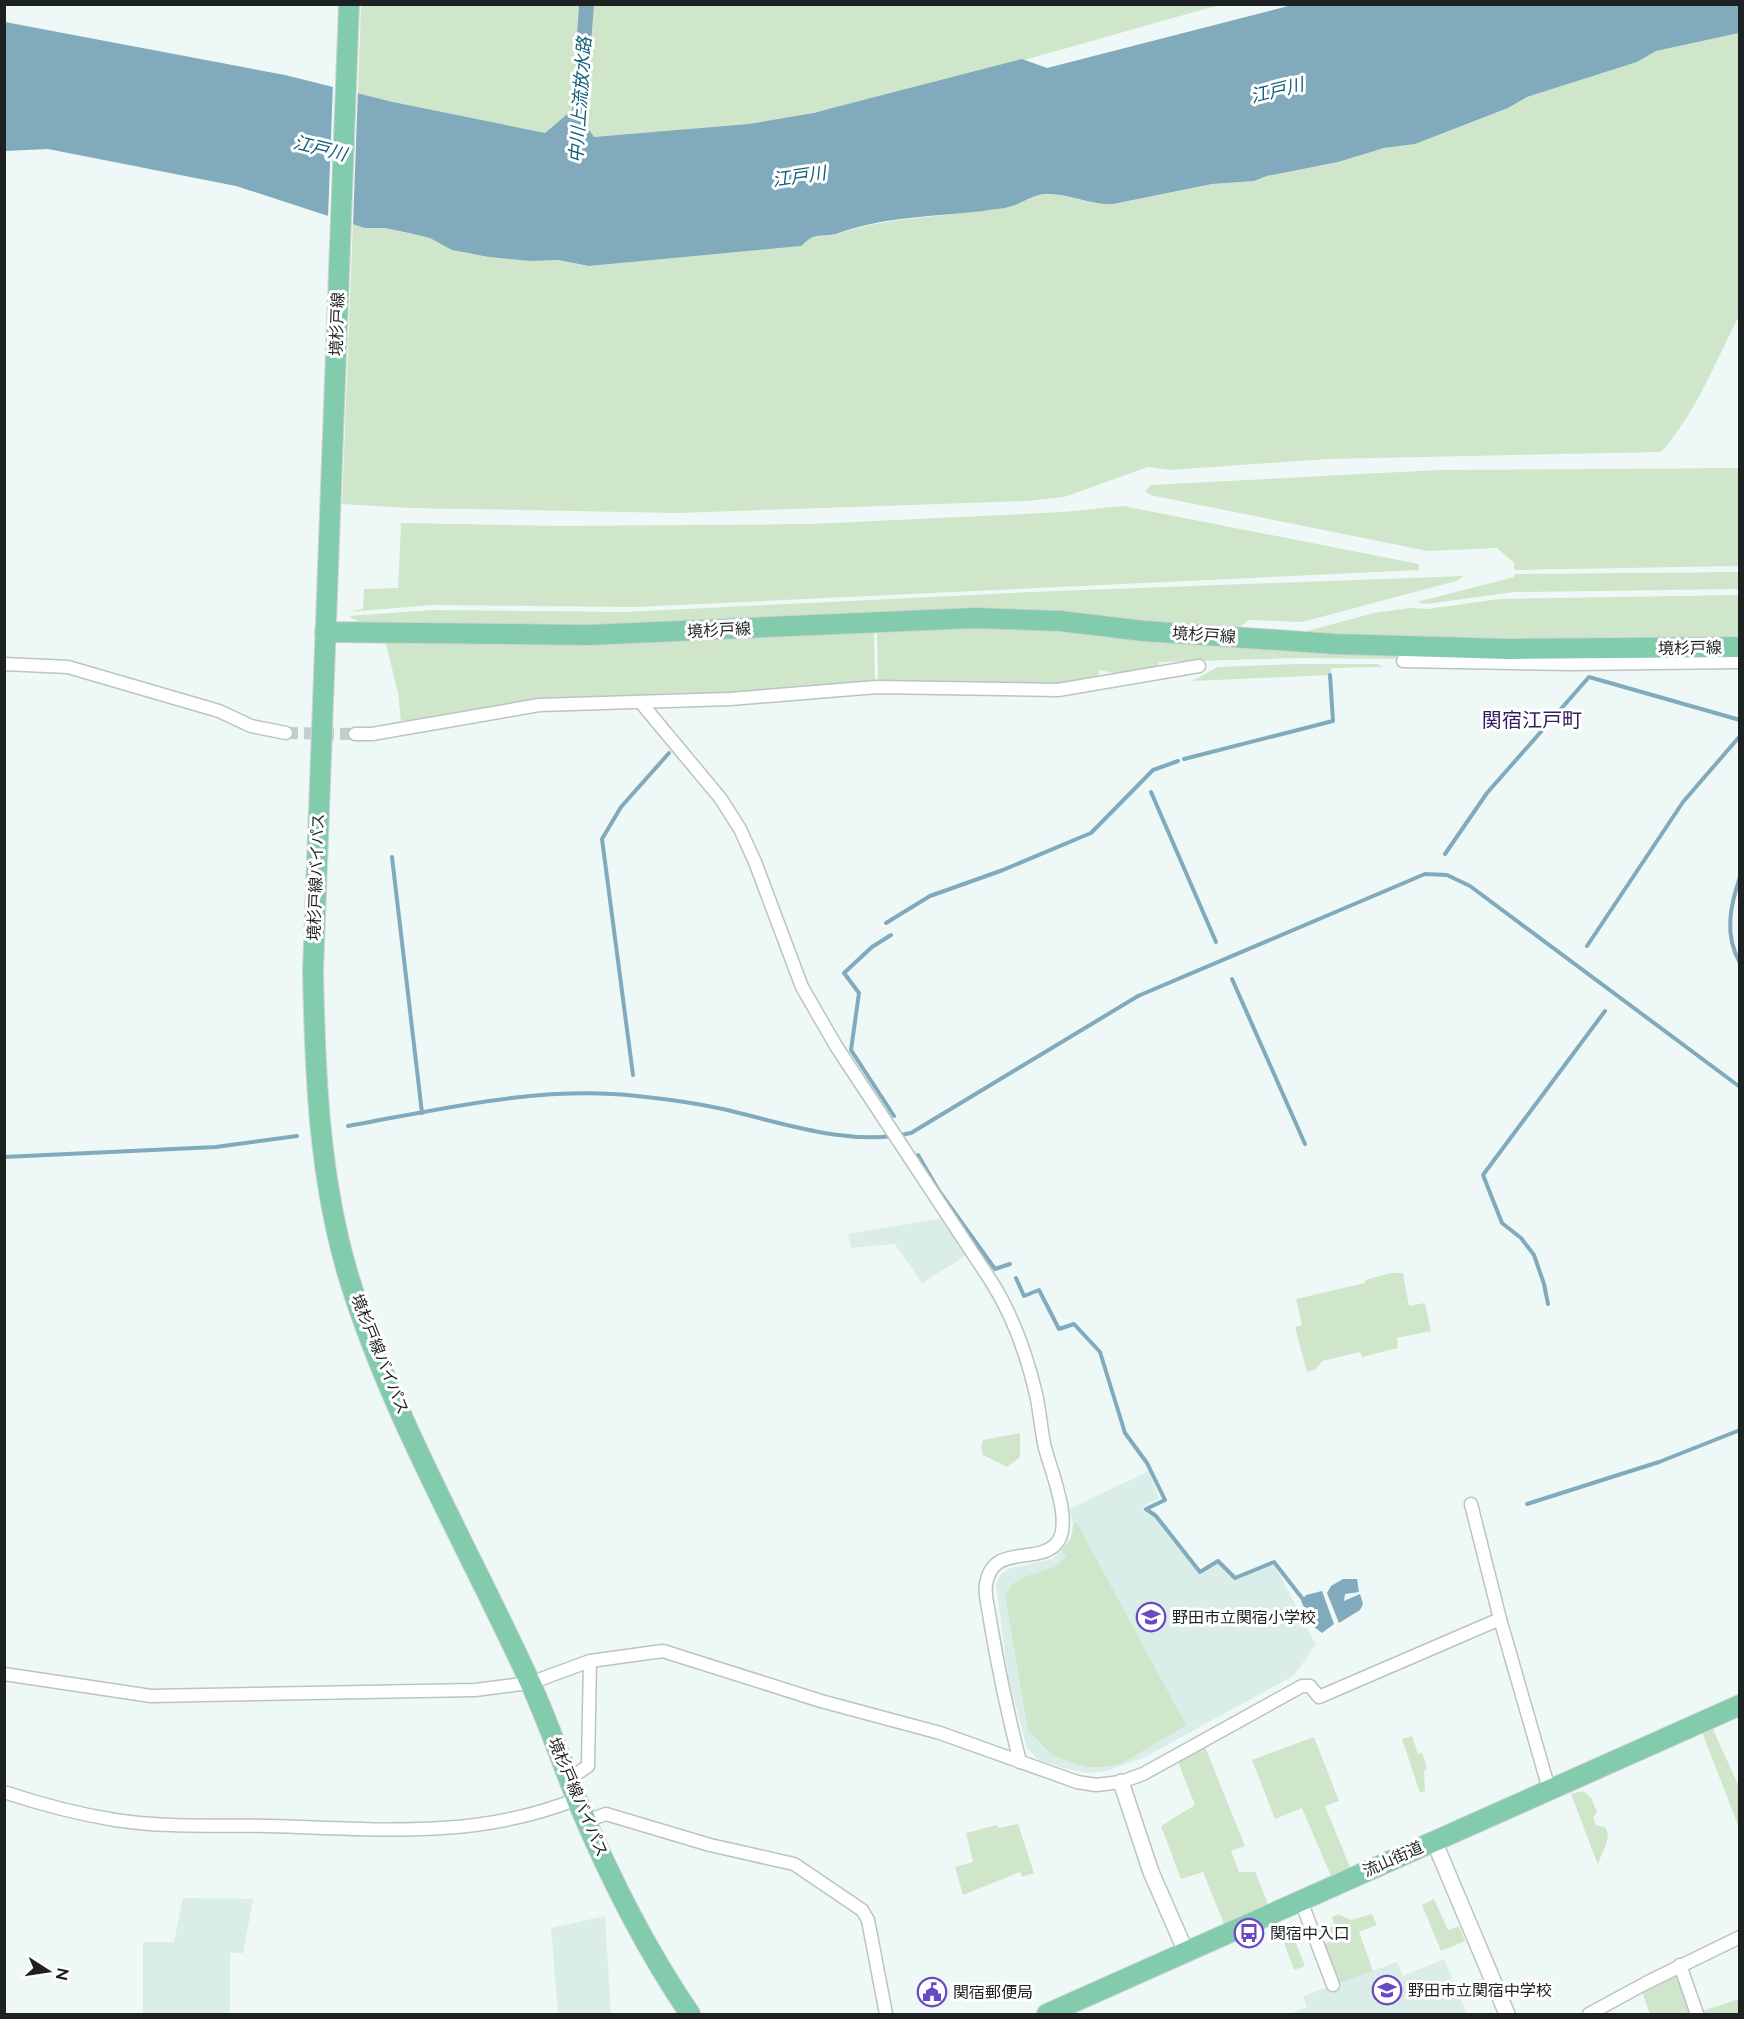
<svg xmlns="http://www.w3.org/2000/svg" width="1744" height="2019" font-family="Raleway,'Noto Sans JP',sans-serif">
<rect width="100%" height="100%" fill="#eef8f6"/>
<g fill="#daede9">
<polygon points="942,1218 968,1254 922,1283 895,1244 851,1248 848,1234"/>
<polygon points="1149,1471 1159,1498 1142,1507 1156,1517 1199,1574 1218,1562 1235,1579 1274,1564 1316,1645 1293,1676 1143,1758 1106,1771 1088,1773 1063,1768 1037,1759 1027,1748 1008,1676 996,1584 1000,1575 1008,1569 1052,1559 1064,1548 1071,1538 1073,1524 1069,1509"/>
<polygon points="183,1898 253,1899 243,1953 230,1953 230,2014 143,2014 143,1942 174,1942"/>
<polygon points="605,1916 611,2014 558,2014 551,1928"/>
<polygon points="1444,1959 1467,2014 1295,2014 1294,2012 1307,2007 1303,1996 1397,1962 1403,1976"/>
</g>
<g fill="#d0e6cb">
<polygon points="361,5 579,5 572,110 545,133 393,102 358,93"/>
<path d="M594,5H1220C1065,47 910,97 752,124C700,132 646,134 593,137L585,124Z"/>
<path d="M1739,33V316C1715,362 1697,412 1661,452L1327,459L1170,470L1148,467L1064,497L1028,501L677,513L410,508L342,504L353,222L365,228H385L430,238L464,253L530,261L558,260L589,266L801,246C804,245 805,242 807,240C816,234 829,237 838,234C887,217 934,218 985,210C994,209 1008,208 1016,204C1025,199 1034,194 1046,194C1069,194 1090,205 1113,204L1212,184L1254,181L1267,176L1338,162L1384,148L1415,144L1508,108L1527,97L1637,62L1656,51Z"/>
<polygon points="1739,468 1739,566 1514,570 1514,563 1497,548 1428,551 1150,495 1145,491 1151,485 1439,470"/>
<polygon points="1123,506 1419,564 1419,570 636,607 432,605 348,612 363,609 364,589 398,588 401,523 561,526 811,524 1063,512"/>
<polygon points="1739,572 1739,589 1515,592 1426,604 1417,602 1514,577 1515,574"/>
<polygon points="1464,576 1456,581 1302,622 1249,620 1232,632 1184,628 364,624 348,616 433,610 624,612 1032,592"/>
<polygon points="1739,595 1739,639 1427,641 1293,632 1307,631 1374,613 1410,608 1427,609 1500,599"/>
<polygon points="992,626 1587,661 1300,658 1159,662 1158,669 1120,674 1099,670 1098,679 1042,687 878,682 877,630"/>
<polygon points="874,630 875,683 733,693 604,699 533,699 474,712 401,721 398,693 385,640"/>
<polygon points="1298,664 1377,664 1383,667 1331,668 1331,675 1192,681 1218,667"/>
<polygon points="1390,1273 1403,1273 1409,1306 1425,1303 1431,1331 1397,1338 1398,1348 1362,1357 1360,1352 1322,1361 1316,1369 1307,1372 1295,1327 1302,1325 1296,1299 1365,1283 1365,1280"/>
<polygon points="1020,1433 1020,1457 1007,1467 983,1455 981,1448 983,1440"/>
<path d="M1077,1523L1186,1725L1124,1762L1106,1767H1086L1052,1755L1028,1730L1005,1595C1021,1565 1050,1580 1066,1556L1061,1551L1071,1538L1074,1524Z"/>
<polygon points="1712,1727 1739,1787 1739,1828 1702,1732"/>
<polygon points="1412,1736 1418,1754 1422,1753 1427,1768 1424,1771 1425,1791 1420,1793 1402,1739"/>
<polygon points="1314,1737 1339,1801 1325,1806 1350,1867 1331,1876 1302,1808 1275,1819 1252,1760"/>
<polygon points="1205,1747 1245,1846 1231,1851 1239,1872 1255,1872 1267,1901 1267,1905 1224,1924 1203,1872 1181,1879 1161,1826 1195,1805 1178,1762"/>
<path d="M1583,1791L1591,1798L1597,1812L1593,1817L1596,1825L1605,1827C1613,1839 1601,1852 1598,1865L1571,1794Z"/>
<polygon points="1018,1824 1034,1873 1022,1877 1020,1872 963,1895 955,1867 973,1862 966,1833 997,1825 999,1828"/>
<polygon points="1434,1899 1448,1930 1459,1926 1465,1941 1441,1951 1422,1905"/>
<polygon points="1338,1914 1351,1920 1372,1914 1377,1925 1359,1932 1373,1971 1339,1983 1324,1944 1333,1940 1329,1928 1335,1926 1332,1917"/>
<polygon points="1293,1936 1305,1966 1294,1970 1283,1940"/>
<polygon points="1672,1975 1678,1977 1691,2014 1650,2014 1642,1992"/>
<polygon points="1739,1999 1739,2014 1703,2014 1702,2011"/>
</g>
<g fill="#81abbd">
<path d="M579,5H594L585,124L594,137L749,124L813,113L1022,59L1047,68L1292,5H1739V33L1656,51L1637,62L1527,97L1508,108L1415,144L1384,148L1338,162L1267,176L1254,181L1212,184L1113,204C1090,205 1068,193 1045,194C1033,195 1025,201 1015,205C1006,209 992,209 983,211C933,217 886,216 839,233C830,237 816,233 808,240C805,242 804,244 801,246L589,266L558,260L530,261L489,257L452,250L430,238L409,233L385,228H365L236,186L48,149L5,151V22L285,75L393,102L545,133L572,110Z"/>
<polygon points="1343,1579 1357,1579 1359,1592 1345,1594 1344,1601 1360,1594 1363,1604 1360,1610 1339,1623 1327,1593 1331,1586"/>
<polygon points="1322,1591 1334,1624 1322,1633 1313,1626 1301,1601 1306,1595"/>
</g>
<polygon fill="#eef8f6" points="333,83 358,89 353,225 328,217"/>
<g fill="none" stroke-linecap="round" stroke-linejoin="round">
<g stroke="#81abbd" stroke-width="4">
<polyline points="1184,759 1333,721 1330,675"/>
<polyline points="1151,792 1216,942"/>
<polyline points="1445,854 1487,793 1589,677 1740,720"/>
<polyline points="392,857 422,1113"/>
<path d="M1740,877C1730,906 1724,935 1740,963"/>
<polyline points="886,923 930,896 1003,870 1091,833 1153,770 1178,761"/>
<polyline points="891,935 872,947 844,973 859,993 851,1050 894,1116"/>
<polyline points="1587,946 1683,802 1740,736"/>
<polyline points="1232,979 1305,1144"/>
<polyline points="633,1075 602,839 621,807 669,753"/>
<path d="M348,1126C442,1109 541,1085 637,1096C666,1099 695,1103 723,1109C783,1123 849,1147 911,1133L1138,996L1425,874L1447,875L1470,886L1740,1087"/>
<polyline points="918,1155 939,1191 995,1269 1010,1264"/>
<polyline points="4,1157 216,1147 297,1136"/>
<polyline points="1016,1278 1024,1296 1039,1290 1059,1329 1074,1324 1100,1352 1125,1433 1147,1463 1165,1500 1146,1509 1156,1516 1200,1572 1218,1561 1235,1578 1274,1562 1302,1598"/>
<polyline points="1548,1304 1544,1284 1534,1255 1521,1238 1502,1223 1483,1175 1605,1011"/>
<polyline points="1527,1504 1659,1462 1740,1430"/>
</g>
<polyline stroke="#c4cdcb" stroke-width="12" stroke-dasharray="12 6" stroke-linecap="butt" points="286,733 355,734"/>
<g stroke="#bac4c2" stroke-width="15">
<g id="minor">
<polyline points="1403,661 1571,664 1740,662"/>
<polyline points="4,664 68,667 219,711 251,726 286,733"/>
<path d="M642,704L721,799L740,829L755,862L802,987L836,1046L991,1281C1012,1314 1027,1356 1036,1394C1040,1412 1041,1431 1045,1448C1051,1471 1074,1525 1056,1544C1036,1565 993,1543 986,1584C984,1595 989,1609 990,1620C998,1668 1008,1715 1020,1762"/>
<polyline points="355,734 372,734 539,705 730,699 877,687 1058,690 1199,666"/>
<polyline points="1471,1504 1500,1619 1549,1789"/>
<polyline points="4,1674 151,1696 475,1690 530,1683 590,1661 663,1651 821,1701 940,1733 1077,1782 1096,1785 1121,1782 1143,1774 1302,1686 1310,1686 1319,1697 1500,1619"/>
<polyline points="569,1779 588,1766 590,1661"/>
<path d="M4,1792C40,1804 78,1814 115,1820C166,1828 219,1825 270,1826C376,1829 475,1840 577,1799"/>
<polyline points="586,1821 606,1814 710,1845 794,1864 862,1910 868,1920 886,2014"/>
<polyline points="1301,1901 1333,1985"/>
<polyline points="1680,1965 1697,2014"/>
<polyline points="1589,2014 1646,1983 1740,1937"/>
</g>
</g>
<g stroke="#bac4c2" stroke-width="18">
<g id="tertiary">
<polyline points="1121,1782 1151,1872 1186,1952"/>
<polyline points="1434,1841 1507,2014"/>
</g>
</g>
<g stroke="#d2d3d3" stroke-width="22">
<g id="primary">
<path d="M349,4L313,971C315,1074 319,1179 349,1278C391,1415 469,1549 529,1680C547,1719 561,1760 577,1800C608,1874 645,1948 690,2014"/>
<polyline points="325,632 588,635 975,618 1060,621 1144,631 1335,644 1508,649 1740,647"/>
<polyline points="1047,2014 1740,1705"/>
</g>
</g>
<use href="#minor" stroke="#fff" stroke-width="12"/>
<use href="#tertiary" stroke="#fff" stroke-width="15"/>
<use href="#primary" stroke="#82cbad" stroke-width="20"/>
</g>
<defs>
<g id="school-ring" transform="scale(1.5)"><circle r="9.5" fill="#fff" stroke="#694ac3" stroke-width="1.5"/><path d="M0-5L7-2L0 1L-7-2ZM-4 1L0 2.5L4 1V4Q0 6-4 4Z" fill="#694ac3"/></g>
<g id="bus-ring" transform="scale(1.5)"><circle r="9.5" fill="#fff" stroke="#694ac3" stroke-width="1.5"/><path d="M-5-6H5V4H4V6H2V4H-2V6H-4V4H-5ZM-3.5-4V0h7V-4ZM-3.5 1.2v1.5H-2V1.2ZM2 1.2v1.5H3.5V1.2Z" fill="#694ac3"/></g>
<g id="civic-ring" transform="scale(1.5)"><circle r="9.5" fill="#fff" stroke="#694ac3" stroke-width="1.5"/><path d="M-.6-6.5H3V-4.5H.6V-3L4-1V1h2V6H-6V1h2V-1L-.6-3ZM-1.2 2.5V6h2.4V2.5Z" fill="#694ac3"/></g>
</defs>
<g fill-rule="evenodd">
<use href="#school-ring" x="1151" y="1617"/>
<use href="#bus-ring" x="1249" y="1933"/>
<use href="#school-ring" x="1387" y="1990"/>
<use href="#civic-ring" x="932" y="1992"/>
</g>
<g text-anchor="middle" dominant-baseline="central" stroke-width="6" stroke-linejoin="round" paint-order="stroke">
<g font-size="16" fill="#1e2121" stroke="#fff">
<text transform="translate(337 324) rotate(-88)">境杉戸線</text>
<text transform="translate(719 630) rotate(-3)">境杉戸線</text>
<text transform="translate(1204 635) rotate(4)">境杉戸線</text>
<text transform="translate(1690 648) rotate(-1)">境杉戸線</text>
<text transform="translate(316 877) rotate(-88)">境杉戸線バイパス</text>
<text transform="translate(380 1354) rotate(68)">境杉戸線バイパス</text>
<text transform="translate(578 1797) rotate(67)">境杉戸線バイパス</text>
<text transform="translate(1393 1859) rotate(-24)">流山街道</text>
</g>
<g font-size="16" fill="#1e2121" stroke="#fff" text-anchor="start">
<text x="1172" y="1617">野田市立関宿小学校</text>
<text x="1270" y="1933">関宿中入口</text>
<text x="1408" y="1990">野田市立関宿中学校</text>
<text x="953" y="1992">関宿郵便局</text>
</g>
<g font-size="18" font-style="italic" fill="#11607a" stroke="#fff">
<text transform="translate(1277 90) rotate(-14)">江戸川</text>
<text transform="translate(580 100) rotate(-86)">中川上流放水路</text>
<text transform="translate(320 148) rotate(14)">江戸川</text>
<text transform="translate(799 176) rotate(-8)">江戸川</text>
</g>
<g font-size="20" fill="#30215c" stroke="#fff">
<text x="1532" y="720">関宿江戸町</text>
</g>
</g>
<rect width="1744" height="2019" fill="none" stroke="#1e2121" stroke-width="12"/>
<g transform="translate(48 1971) rotate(102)" stroke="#ffffff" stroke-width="4.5" paint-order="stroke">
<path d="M0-4.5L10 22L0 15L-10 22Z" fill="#1e2121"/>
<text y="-9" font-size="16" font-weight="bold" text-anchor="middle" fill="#1e2121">N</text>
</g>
</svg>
